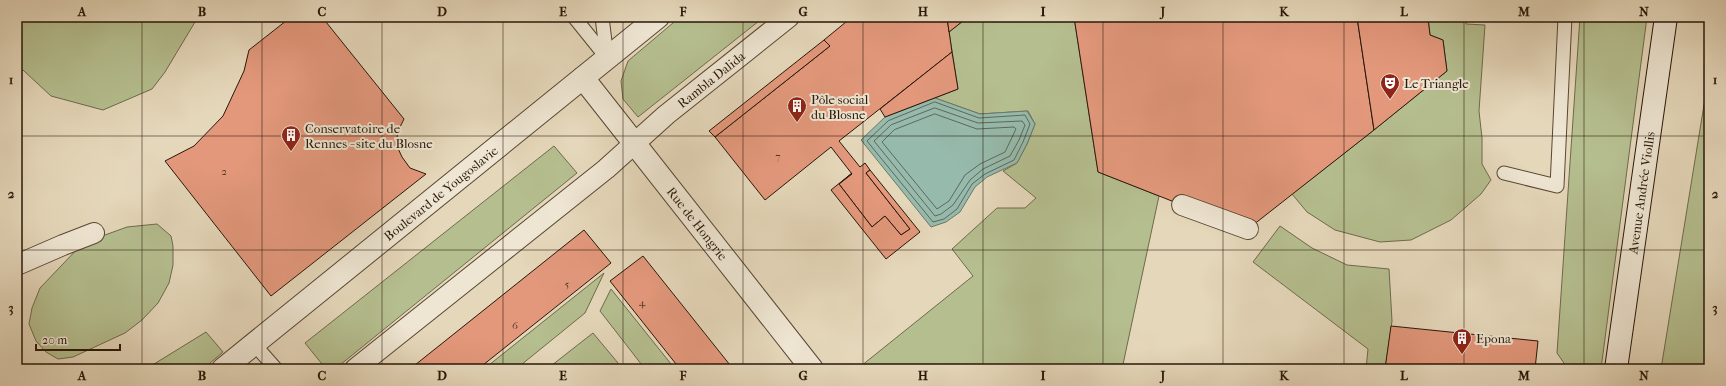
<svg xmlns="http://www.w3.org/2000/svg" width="1726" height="386" font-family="'IM FELL French Canon',serif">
<rect width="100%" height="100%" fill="#e5d7ba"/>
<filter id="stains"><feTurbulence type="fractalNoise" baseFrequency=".005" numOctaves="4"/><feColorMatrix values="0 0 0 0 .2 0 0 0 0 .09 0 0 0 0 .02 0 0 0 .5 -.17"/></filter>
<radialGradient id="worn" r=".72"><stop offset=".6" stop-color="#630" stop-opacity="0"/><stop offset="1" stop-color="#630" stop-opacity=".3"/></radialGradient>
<g fill="#b5be8f" stroke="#6e6a4c">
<polygon points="17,17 206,17 195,22 165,72 152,89 103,110 51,96 23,70 17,75"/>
<polygon points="680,17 764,17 638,117 623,99 621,81 628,61"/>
<polygon points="968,17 1074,17 1098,172 1159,196 1122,369 863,369 861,366 973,276 952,249 997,208 1025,208 1036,198 1003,171 1017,163 1027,144 1035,124 1028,111 980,114 935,98 958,89 949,32"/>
<polygon points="1429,17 1467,17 1466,24 1485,25 1479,111 1482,138 1482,164 1491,180 1481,194 1451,220 1411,240 1380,242 1335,230 1307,212 1292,194 1374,130 1447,71 1443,40 1430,35 1428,18"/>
<polygon points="1580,17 1647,17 1601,369 1568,369 1557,353"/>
<polygon points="1709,74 1708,369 1661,369"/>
<polygon points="554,146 577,173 335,369 326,369 305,343"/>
<polygon points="157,224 171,236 173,246 173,265 169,283 158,303 142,320 125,333 73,357 58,359 46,352 36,341 29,324 32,308 40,288 83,243 127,227"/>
<polygon points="1280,226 1312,248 1347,265 1389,269 1392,321 1385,369 1366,369 1368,349 1253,262"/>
<polygon points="604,273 585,313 516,369 484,369"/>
<polygon points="611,289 675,369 645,369 600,311"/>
<polygon points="206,332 223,352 203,369 146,369"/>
<polygon points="593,333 623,369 547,369"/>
</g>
<polygon fill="#96baac" stroke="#6a796a" points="935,98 980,114 1027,111 1035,124 1027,144 1017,163 987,177 975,187 960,212 946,222 931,227 861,140 885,117"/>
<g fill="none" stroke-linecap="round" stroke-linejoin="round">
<g stroke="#5f685a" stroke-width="1">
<polygon points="935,102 979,118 1025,115 1030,124 1023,142 1014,160 985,174 972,184 957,209 944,219 933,222 867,141 888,121"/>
<polygon points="935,108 978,123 1022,121 1025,125 1019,140 1010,156 983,169 970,180 953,205 941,214 935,216 874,141 891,125"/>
<polygon points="935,114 977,129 1014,127 1016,129 1005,152 980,164 965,175 949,201 937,209 882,142 894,130"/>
</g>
</g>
<g fill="#e3987c" stroke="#281708">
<polygon points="291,17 322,17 404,119 398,131 396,144 402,157 410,168 426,174 271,296 165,161 194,146 223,116 244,71 249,50"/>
<polygon points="852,17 947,17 952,52 839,141 860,167 865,163 870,170 866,173 910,229 901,235 885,216 872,227 839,184 852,174 831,147 765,200 715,137 830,46 824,40"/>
<polygon points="947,17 968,17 949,32"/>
<polygon points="1074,17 1357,17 1374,130 1248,229 1182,205 1098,172"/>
<polygon points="1357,17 1429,17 1428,18 1430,35 1443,40 1447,71 1374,130"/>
<polygon points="824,40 830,46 715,137 709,131"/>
<polygon points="952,52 958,89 885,117 880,109"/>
<polygon points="870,170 920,232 886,259 831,190 852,173 839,184 872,227 885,216 901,235 910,229 866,173"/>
<polygon points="584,230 611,263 478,369 410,369"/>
<polygon points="643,256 730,365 725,369 680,369 610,281"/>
<polygon points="1391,326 1538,341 1535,369 1385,369"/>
</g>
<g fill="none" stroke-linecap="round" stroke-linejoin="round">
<g stroke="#574734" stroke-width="15">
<g id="service">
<polyline points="574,17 607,58"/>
<polyline points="602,17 607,58"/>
<polyline points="1504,173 1557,186 1565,17"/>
<polyline points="254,344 276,369"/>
</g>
</g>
<g stroke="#574734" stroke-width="22">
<g id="pedestrian">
<polyline points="1182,205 1248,229"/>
<polyline points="17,265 63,245 94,233"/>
<path id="s1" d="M355,369L606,169L666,115L789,17"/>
</g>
</g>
<g stroke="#574734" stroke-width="24">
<g id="minor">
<path id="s2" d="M583,78L812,369"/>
<path id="s3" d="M223,369L658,17"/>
</g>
</g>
<g stroke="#281708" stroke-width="24">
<g id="secondary">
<path id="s4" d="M1616,369L1666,17"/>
</g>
</g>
<use href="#service" stroke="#eee5d2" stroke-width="13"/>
<use href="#pedestrian" stroke="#eee5d2" stroke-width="20"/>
<use href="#minor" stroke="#eee5d2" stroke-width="22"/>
<use href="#secondary" stroke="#eee5d2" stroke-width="22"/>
</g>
<path fill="none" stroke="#281708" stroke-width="1" stroke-opacity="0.55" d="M142,17V369M262,17V369M382,17V369M503,17V369M623,17V369M743,17V369M863,17V369M983,17V369M1103,17V369M1223,17V369M1344,17V369M1464,17V369M1584,17V369M17,136H1709M17,250H1709"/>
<defs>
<g id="theatre-pin" transform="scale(1)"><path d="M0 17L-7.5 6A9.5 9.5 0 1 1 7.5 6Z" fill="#8f2418" stroke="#eee5d2"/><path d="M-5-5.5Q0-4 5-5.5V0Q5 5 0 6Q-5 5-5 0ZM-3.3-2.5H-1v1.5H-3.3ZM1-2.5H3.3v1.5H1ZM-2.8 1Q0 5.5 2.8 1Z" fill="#fff"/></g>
<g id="building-pin" transform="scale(1)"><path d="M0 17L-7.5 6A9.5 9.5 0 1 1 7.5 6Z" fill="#8f2418" stroke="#eee5d2"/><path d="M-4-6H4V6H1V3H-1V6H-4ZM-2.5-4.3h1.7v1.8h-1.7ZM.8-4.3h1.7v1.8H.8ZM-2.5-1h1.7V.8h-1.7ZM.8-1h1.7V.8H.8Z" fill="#fff"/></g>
</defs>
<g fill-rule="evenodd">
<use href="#theatre-pin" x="1390" y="83"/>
<use href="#building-pin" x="797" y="106"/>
<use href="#building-pin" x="291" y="135"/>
<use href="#building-pin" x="1462" y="338"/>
</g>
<g text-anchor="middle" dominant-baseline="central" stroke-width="4" stroke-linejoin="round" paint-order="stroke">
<g font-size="11" fill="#573725">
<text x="778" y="156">7</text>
<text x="224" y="171">2</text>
<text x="567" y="284">5</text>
<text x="642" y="302">4</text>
<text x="515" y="325">6</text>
</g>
<g font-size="13" fill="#281708" stroke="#eee5d2">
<text stroke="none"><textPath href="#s1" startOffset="459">Rambla Dalida</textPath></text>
<text stroke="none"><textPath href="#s3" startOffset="280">Boulevard de Yougoslavie</textPath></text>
<text stroke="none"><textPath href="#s4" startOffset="178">Avenue Andrée Viollis</textPath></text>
<text stroke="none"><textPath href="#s2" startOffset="185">Rue de Hongrie</textPath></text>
</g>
<g font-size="13" fill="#281708" stroke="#eee5d2" text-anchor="start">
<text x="1404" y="83">Le Triangle</text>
<text x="811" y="99">Pôle social<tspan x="811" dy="15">du Blosne</tspan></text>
<text x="305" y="128">Conservatoire de<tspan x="305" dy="15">Rennes - site du Blosne</tspan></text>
<text x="1476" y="338">Epona</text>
</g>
</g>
<rect width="1726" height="386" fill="none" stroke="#e5d7ba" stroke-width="44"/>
<path d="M36 344v6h84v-6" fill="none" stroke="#281708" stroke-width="2"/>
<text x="42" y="344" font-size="12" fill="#281708" stroke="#eee5d2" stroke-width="3" paint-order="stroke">20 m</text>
<rect x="22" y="22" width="1682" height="342" fill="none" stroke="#281708" stroke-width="1.5"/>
<g font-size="13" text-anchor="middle" font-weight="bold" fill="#281708">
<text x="82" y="16">A</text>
<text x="202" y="16">B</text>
<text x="322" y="16">C</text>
<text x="442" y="16">D</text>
<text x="563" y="16">E</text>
<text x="683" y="16">F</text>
<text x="803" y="16">G</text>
<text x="923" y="16">H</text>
<text x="1043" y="16">I</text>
<text x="1163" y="16">J</text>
<text x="1284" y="16">K</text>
<text x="1404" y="16">L</text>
<text x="1524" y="16">M</text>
<text x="1644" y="16">N</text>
<text x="11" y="84">1</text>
<text x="1715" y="84">1</text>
<text x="11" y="198">2</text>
<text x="1715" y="198">2</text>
<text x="11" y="312">3</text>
<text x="1715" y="312">3</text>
<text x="82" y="380">A</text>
<text x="202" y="380">B</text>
<text x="322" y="380">C</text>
<text x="442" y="380">D</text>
<text x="563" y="380">E</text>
<text x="683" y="380">F</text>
<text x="803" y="380">G</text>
<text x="923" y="380">H</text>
<text x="1043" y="380">I</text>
<text x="1163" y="380">J</text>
<text x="1284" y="380">K</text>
<text x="1404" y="380">L</text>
<text x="1524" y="380">M</text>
<text x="1644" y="380">N</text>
</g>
<rect width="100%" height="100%" filter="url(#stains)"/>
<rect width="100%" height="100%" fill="url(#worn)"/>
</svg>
